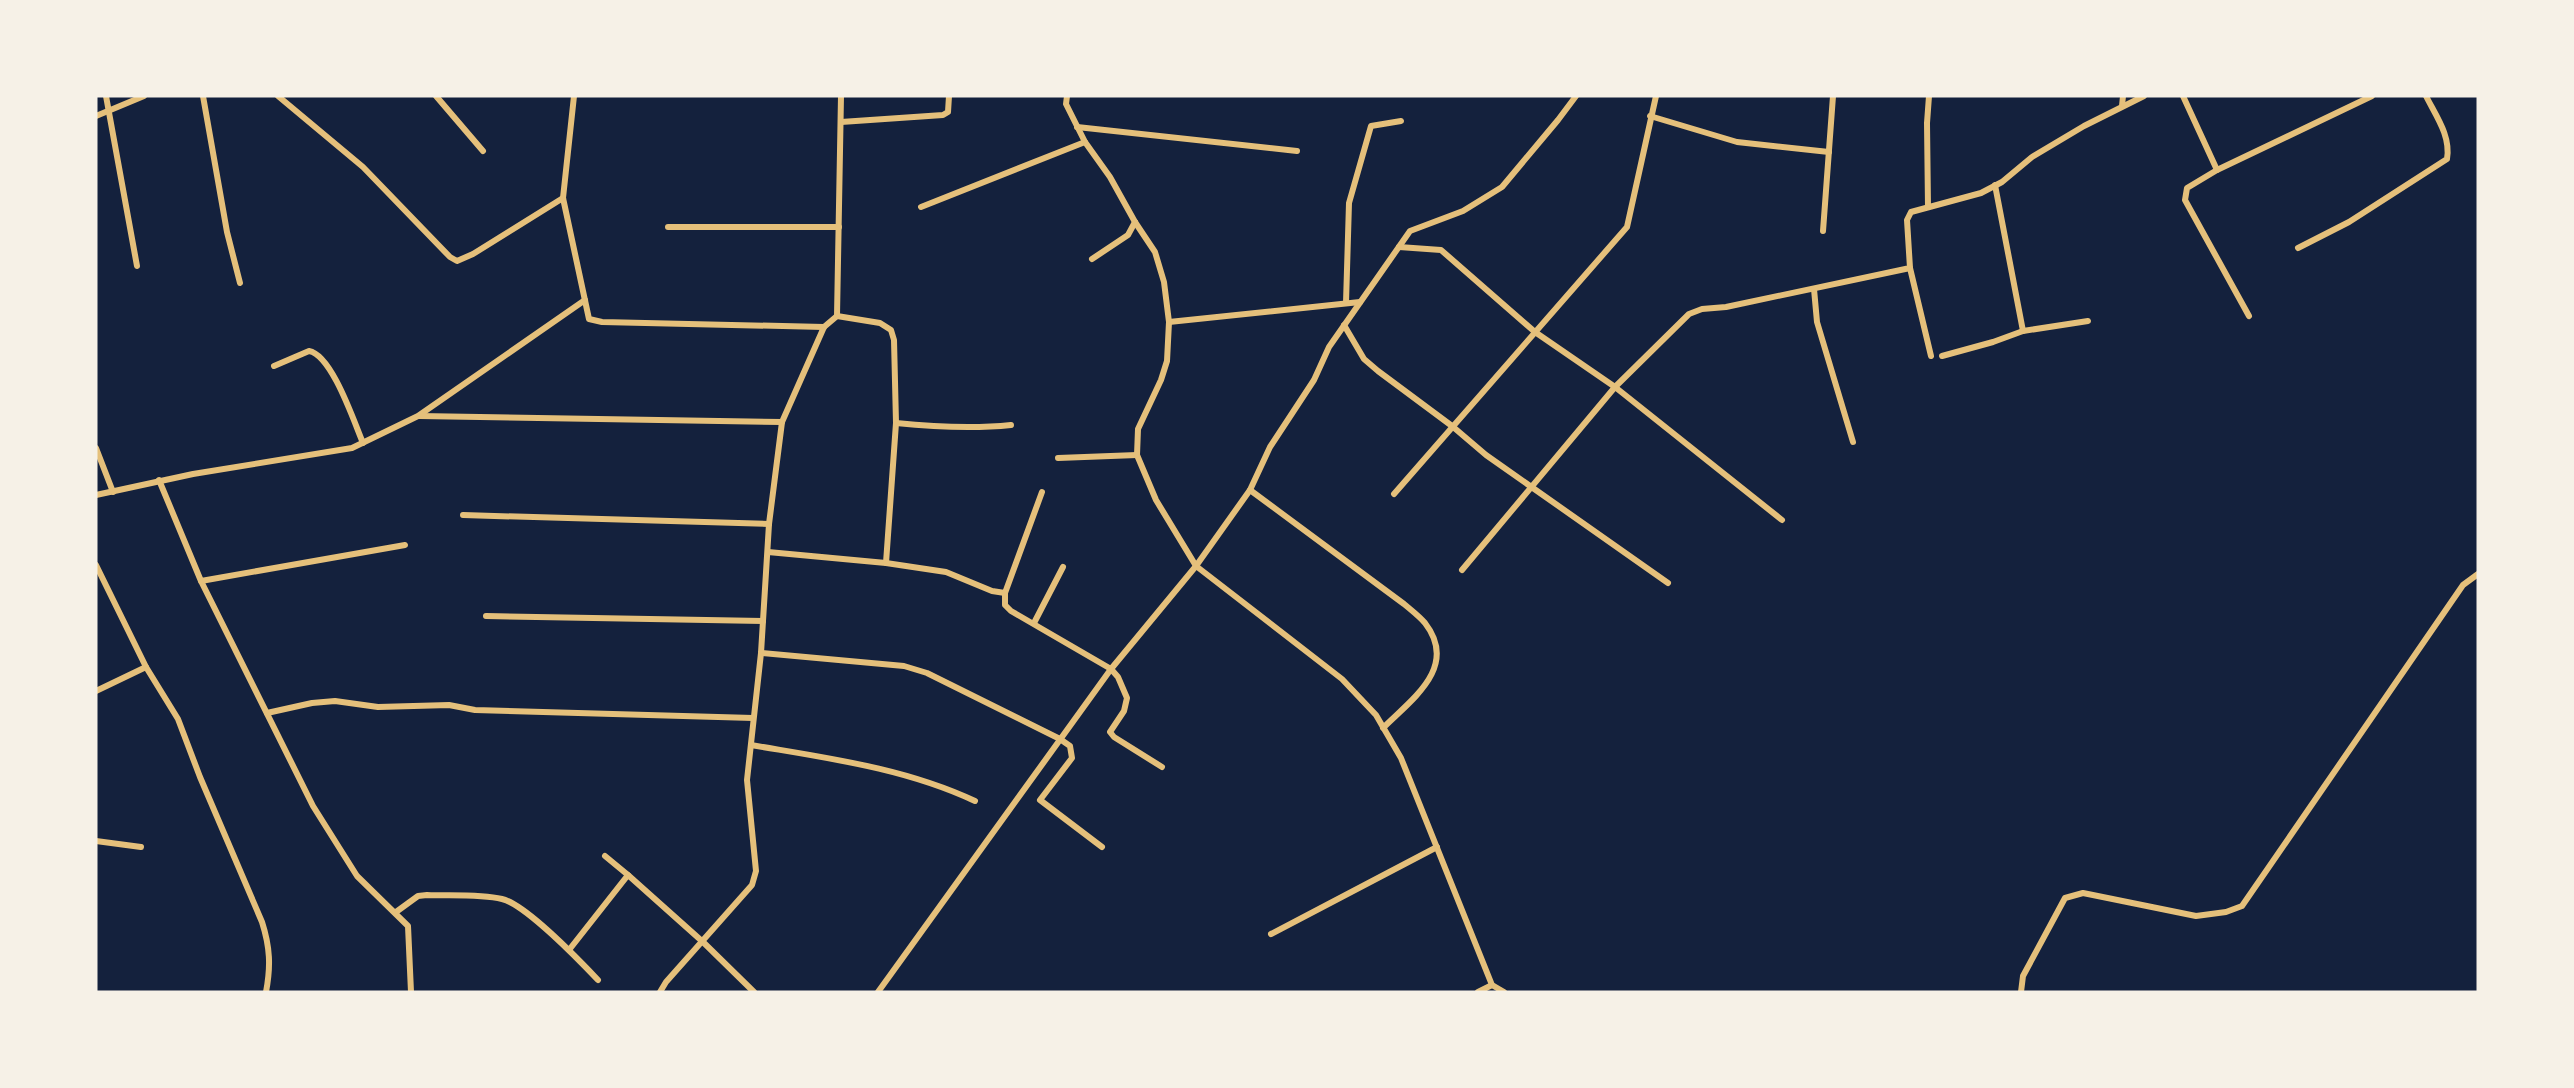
<svg xmlns="http://www.w3.org/2000/svg" width="2574" height="1088" font-family="Barlow,sans-serif">
<rect width="100%" height="100%" fill="#14213d"/>
<g fill="none" stroke-linecap="round" stroke-linejoin="round">
<g stroke="#e5c07b" stroke-width="6">
<polyline points="106,96 137,266"/>
<polyline points="203,96 227,232 240,283"/>
<polyline points="278,96 363,167 450,257 457,261 473,254 563,198"/>
<polyline points="436,96 483,151"/>
<polyline points="574,96 563,198 589,319 602,322 824,327"/>
<polyline points="1067,96 1066,104 1085,142 1110,177 1135,222 1155,252 1164,282 1169,322 1167,361 1161,380 1138,429 1137,455 1156,500 1196,566 1342,679 1376,715 1401,758 1492,985 1504,992"/>
<polyline points="2183,96 2217,170"/>
<polyline points="2122,106 2123,96"/>
<polyline points="96,116 144,96"/>
<polyline points="1650,116 1737,142 1829,152"/>
<polyline points="841,122 943,115 948,112 949,96"/>
<polyline points="1077,127 1297,151"/>
<polyline points="1995,185 2023,331"/>
<polyline points="921,207 1085,142"/>
<polyline points="1928,207 1927,123 1929,96"/>
<polyline points="668,227 839,227"/>
<polyline points="1823,231 1833,96"/>
<polyline points="1399,247 1441,250 1535,332 1615,387 1782,520"/>
<path d="M2298,248L2349,222L2447,159C2451,136 2436,116 2426,96"/>
<polyline points="1092,259 1128,235 1135,222"/>
<polyline points="1910,268 1931,356"/>
<polyline points="1814,289 1817,322 1853,442"/>
<polyline points="1346,303 1349,203 1371,126 1401,121"/>
<polyline points="2249,316 2185,200 2187,188 2217,170 2372,96"/>
<polyline points="1169,322 1360,302"/>
<polyline points="1344,325 1364,359 1378,371 1452,426 1486,455 1668,583"/>
<polyline points="1942,356 1993,342 2023,331 2088,321"/>
<path d="M274,366L309,351C332,355 354,422 363,443"/>
<polyline points="419,416 782,422"/>
<path d="M896,423C935,427 972,429 1011,425"/>
<polyline points="96,448 113,492"/>
<polyline points="1058,458 1137,455"/>
<polyline points="159,480 201,581 313,806 357,876 408,926 411,992"/>
<path d="M1250,490L1404,604C1411,610 1419,616 1425,623C1459,667 1412,699 1383,728"/>
<polyline points="1394,494 1627,227 1656,96"/>
<polyline points="96,495 193,474 352,448 418,416 585,300"/>
<polyline points="463,515 769,524"/>
<polyline points="768,552 886,563 896,423 894,340 891,330 880,323 837,316"/>
<polyline points="886,563 946,572 992,591 1005,593 1042,492"/>
<path d="M96,565L146,667L178,719L200,777L262,922C270,947 271,966 266,992"/>
<polyline points="1462,570 1615,387 1689,314 1702,309 1726,307 1910,268 1907,220 1911,212 1981,193 2002,182 2032,157 2084,126 2144,96"/>
<polyline points="201,581 405,545"/>
<polyline points="1005,593 1005,605 1011,611 1111,669 1118,677 1127,698 1124,711 1110,732 1114,737 1162,767"/>
<polyline points="486,616 763,621"/>
<polyline points="1034,623 1063,567"/>
<polyline points="761,653 904,666 927,673 1060,739 1070,746 1072,758 1040,800 1102,847"/>
<polyline points="96,691 146,667"/>
<polyline points="267,713 312,703 335,701 378,707 449,705 475,710 753,718"/>
<path d="M751,745C827,758 905,768 975,801"/>
<polyline points="96,841 141,847"/>
<polyline points="605,856 628,875"/>
<path d="M396,912L418,896L427,895C450,896 480,894 502,899C525,904 580,961 598,980"/>
<polyline points="1271,934 1437,847"/>
<polyline points="569,950 628,875 703,942 754,992"/>
<polyline points="660,992 666,982 752,885 756,871 747,780 761,653 769,524 782,422 824,327 837,316 841,96"/>
<polyline points="878,992 1111,669 1196,566 1250,490 1270,447 1314,380 1329,347 1410,231 1463,211 1502,187 1558,120 1576,96"/>
<polyline points="1478,992 1492,985"/>
<polyline points="2021,992 2023,976 2065,898 2083,893 2196,916 2226,912 2242,906 2463,585 2478,574"/>
</g>
</g>
<rect width="2574" height="1088" fill="none" stroke="#f6f1e7" stroke-width="195"/>
</svg>
